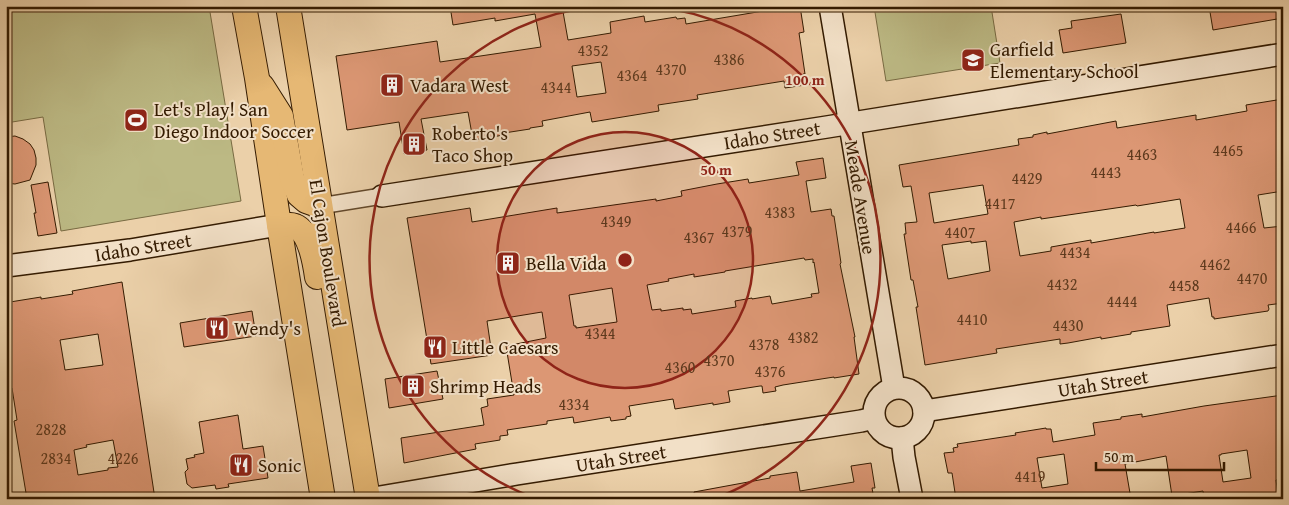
<svg xmlns="http://www.w3.org/2000/svg" width="1289" height="505" font-family="'Gentium Book Plus',serif">
<rect width="100%" height="100%" fill="#ebd0a9"/>
<filter id="stains"><feTurbulence type="fractalNoise" baseFrequency=".004" numOctaves="4"/><feColorMatrix values="0 0 0 0 .2 0 0 0 0 .09 0 0 0 0 .02 0 0 0 .5 -.17"/></filter>
<radialGradient id="worn" r=".72"><stop offset=".6" stop-color="#630" stop-opacity="0"/><stop offset="1" stop-color="#630" stop-opacity=".3"/></radialGradient>
<g fill="#bcb984" stroke="#786a42">
<polygon points="6,6 209,6 241,201 61,231 43,117 6,123"/>
<polygon points="874,6 991,6 1000,63 886,81"/>
</g>
<g fill="#dc9774" stroke="#341b01" fill-rule="evenodd">
<path d="M450,6H562L568,40L611,33L610,22L644,16L645,22L676,17L677,19L685,18L686,24L775,9L774,6H800L804,32L799,33L805,74H803L805,85L785,88L784,81L697,95L698,99L658,105L659,111L592,122L590,112L542,121L543,126L530,128V129L504,133V135L473,140L468,112L421,119L427,150L404,154L399,122L347,130L336,56L437,41L440,62L541,47L535,14L495,21V18L453,25ZM601,62L606,93L577,97L572,66Z"/>
<polygon points="1209,6 1283,6 1283,18 1213,30"/>
<polygon points="1121,14 1126,43 1063,53 1059,30 1072,28 1071,21"/>
<path d="M1283,99V136L1279,137L1283,166V191L1258,195L1264,228L1283,226V303L1268,305L1269,309L1268,311L1214,319V317H1212L1209,298L1167,305L1170,326L1131,332V334L1101,339V337L1068,343L1060,344V339L996,349L997,353L925,365L916,307H918L913,280H911L904,234H906L905,223L917,222L911,186L903,187L899,165L1019,145L1018,139L1033,137V135L1047,132V134L1116,121L1117,128L1196,115V120L1247,111L1246,105ZM983,185L988,214L934,223L929,193ZM1180,199L1185,228L1154,233V232L1091,243V240L1051,247V251L1020,256L1014,222L1041,217V219L1136,205L1137,206ZM971,241V243L986,241L990,271L948,279L942,245Z"/>
<polygon points="15,136 23,139 30,144 34,150 36,158 36,165 30,180 15,184 6,183 6,137"/>
<path d="M823,158L826,178L806,181L811,212L831,209L832,216H834L841,263L840,264L855,337H854L859,374L834,378V377L783,385L775,387L776,391L763,393L762,386H760L728,391L730,402L713,405V403L675,409L673,399L629,406L631,416L626,417V419L611,421L610,417L574,423L573,417L547,421V424L507,430L508,435L500,436V440L475,444L476,449L404,463L401,438L484,425L481,408L488,406L487,399L514,395L506,346L546,338L542,312L487,321L492,355L431,364L407,218L470,208L472,222L557,208V213L656,199V201L682,196L681,191L717,184L748,179L749,183L799,175L796,162ZM804,258L805,260L813,259V263L814,262L819,293L811,294L812,297L772,304L770,296L752,299V298L735,301L736,307L692,314L691,309L683,310V308L661,311V309L652,310L647,285L669,281L668,279L694,274V277L725,272V271ZM612,288L617,322L576,328V326H574L569,295Z"/>
<polygon points="48,182 57,233 38,236 34,213 36,213 31,185"/>
<path d="M122,282L155,499H27L14,421L17,420L12,388H11L6,361V304H10V302L41,297V299L73,294L72,291ZM98,334L103,365L65,370L60,340ZM113,440L118,467L108,468V470L78,475L74,450L87,447L86,445Z"/>
<polygon points="252,311 256,336 184,347 180,323"/>
<polygon points="437,371 443,399 389,408 385,379"/>
<path d="M1283,395V479L1276,480L1278,495L1253,499H1243L1242,495L1218,499H1204L1203,491L1172,496L1166,456L1125,464L1131,499H956L952,473H948L944,453L954,452L953,448L958,447L957,444L1016,435L1015,433L1046,428V429H1051L1053,442L1095,435L1093,423L1121,419V417L1142,414V417L1204,406ZM1247,450L1251,478L1223,482L1219,455H1221V454ZM1064,454L1068,484L1042,488L1037,458Z"/>
<polygon points="238,415 243,449 263,446 268,478 228,484 229,487 216,489 215,485 192,488 187,484 185,472 188,469 186,459 195,457 194,455 204,453 199,422"/>
<polygon points="871,463 875,488 872,488 874,499 695,499 694,492 770,478 770,476 797,472 800,491 854,482 851,466"/>
</g>
<g fill="none" stroke-linecap="round" stroke-linejoin="round">
<g stroke="#62482b" stroke-width="18">
<polyline id="street" points="320,206 382,196"/>
</g>
<g stroke="#341b01" stroke-width="24">
<g id="secondary">
<polyline points="830,6 894,388"/>
<polyline points="382,196 827,127 1283,54"/>
<polyline points="6,266 130,250 279,225"/>
<circle cx="899" cy="413" r="25"/>
<polyline points="924,411 1283,355"/>
<polyline points="902,438 904,457 912,499"/>
<polyline points="368,499 517,474 861,421 874,418"/>
</g>
</g>
<g stroke="#341b01" stroke-width="26">
<g id="primary">
<polyline points="244,6 257,78 279,225 323,499"/>
<polyline points="288,6 368,499"/>
<polyline points="262,86 281,116 292,178 299,195 306,201 320,206"/>
<path d="M279,225C283,225 291,224 295,226C310,232 315,263 317,277"/>
</g>
</g>
<use href="#street" stroke="#f2e0c7" stroke-width="15"/>
<use href="#secondary" stroke="#f2e0c7" stroke-width="21"/>
<use href="#primary" stroke="#e6b874" stroke-width="24"/>
</g>
<circle cx="625" cy="260" r="128" fill="#8f2418" fill-opacity=".12"/>
<g fill="none" stroke="#8f2418" stroke-width="2.5">
<circle cx="625" cy="260" r="128"/>
<path d="M534 498A255 255 0 0 1 598 6M652 6A255 255 0 0 1 716 498"/>
</g>
<defs>
<g id="school-square" transform="scale(1.25)"><rect x="-9" y="-9" width="18" height="18" rx="4" fill="#8f2418" stroke="#f2e0c7"/><path d="M0-5L7-2L0 1L-7-2ZM-4 1L0 2.5L4 1V4Q0 6-4 4Z" fill="#fff"/></g>
<g id="building-square" transform="scale(1.25)"><rect x="-9" y="-9" width="18" height="18" rx="4" fill="#8f2418" stroke="#f2e0c7"/><path d="M-4-6H4V6H1V3H-1V6H-4ZM-2.5-4.3h1.7v1.8h-1.7ZM.8-4.3h1.7v1.8H.8ZM-2.5-1h1.7V.8h-1.7ZM.8-1h1.7V.8H.8Z" fill="#fff"/></g>
<g id="stadium-square" transform="scale(1.25)"><rect x="-9" y="-9" width="18" height="18" rx="4" fill="#8f2418" stroke="#f2e0c7"/><path d="M0-5a6.5 5 0 1 0 0 10a6.5 5 0 1 0 0-10ZM-3.5-1.8h7v3.6h-7Z" fill="#fff"/></g>
<g id="restaurant-square" transform="scale(1.25)"><rect x="-9" y="-9" width="18" height="18" rx="4" fill="#8f2418" stroke="#f2e0c7"/><path d="M-5-6h1v4h1v-4h1v4h1v-4h1v5L-1.5 .5V6h-2V.5L-5-1ZM5-6V6H3V1.5H1.5Q1.5-4 5-6Z" fill="#fff"/></g>
</defs>
<g fill-rule="evenodd">
<use href="#school-square" x="973" y="60"/>
<use href="#building-square" x="392" y="85"/>
<use href="#stadium-square" x="136" y="120"/>
<use href="#building-square" x="414" y="144"/>
<use href="#building-square" x="508" y="263"/>
<use href="#restaurant-square" x="217" y="328"/>
<use href="#restaurant-square" x="435" y="347"/>
<use href="#building-square" x="413" y="386"/>
<use href="#restaurant-square" x="241" y="465"/>
</g>
<g text-anchor="middle" dominant-baseline="central" stroke-width="4" stroke-linejoin="round" paint-order="stroke">
<g font-size="16" fill="#5e3a1e">
<text x="593" y="50">4352</text>
<text x="729" y="59">4386</text>
<text x="671" y="69">4370</text>
<text x="632" y="75">4364</text>
<text x="556" y="87">4344</text>
<text x="1228" y="150">4465</text>
<text x="1142" y="154">4463</text>
<text x="1106" y="172">4443</text>
<text x="1027" y="178">4429</text>
<text x="1000" y="203">4417</text>
<text x="780" y="212">4383</text>
<text x="616" y="221">4349</text>
<text x="1241" y="227">4466</text>
<text x="737" y="231">4379</text>
<text x="960" y="232">4407</text>
<text x="699" y="237">4367</text>
<text x="1075" y="252">4434</text>
<text x="1215" y="264">4462</text>
<text x="1252" y="278">4470</text>
<text x="1062" y="284">4432</text>
<text x="1184" y="285">4458</text>
<text x="1122" y="301">4444</text>
<text x="972" y="319">4410</text>
<text x="1068" y="325">4430</text>
<text x="600" y="333">4344</text>
<text x="803" y="337">4382</text>
<text x="764" y="344">4378</text>
<text x="719" y="360">4370</text>
<text x="680" y="367">4360</text>
<text x="770" y="371">4376</text>
<text x="574" y="404">4334</text>
<text x="51" y="429">2828</text>
<text x="56" y="458">2834</text>
<text x="123" y="458">4226</text>
<text x="1030" y="476">4419</text>
</g>
<g font-size="19" fill="#341b01" stroke="#f2e0c7" text-anchor="start">
<text x="990" y="49">Garfield<tspan x="990" dy="22">Elementary School</tspan></text>
<text x="410" y="85">Vadara West</text>
<text x="154" y="109">Let's Play! San<tspan x="154" dy="22">Diego Indoor Soccer</tspan></text>
<text x="432" y="133">Roberto's<tspan x="432" dy="22">Taco Shop</tspan></text>
<text x="526" y="263">Bella Vida</text>
<text x="234" y="328">Wendy's</text>
<text x="452" y="347">Little Caesars</text>
<text x="430" y="386">Shrimp Heads</text>
<text x="258" y="465">Sonic</text>
</g>
<g font-size="19" fill="#341b01" stroke="#f2e0c7">
<text transform="translate(772 135) rotate(-9)">Idaho Street</text>
<text transform="translate(861 197) rotate(81)">Meade Avenue</text>
<text transform="translate(143 247) rotate(-9)">Idaho Street</text>
<text transform="translate(328 253) rotate(81)">El Cajon Boulevard</text>
<text transform="translate(1103 383) rotate(-9)">Utah Street</text>
<text transform="translate(621 458) rotate(-9)">Utah Street</text>
</g>
</g>
<circle cx="625" cy="260" r="8" fill="#8f2418" stroke="#f2e0c7" stroke-width="2.5"/>
<g font-size="15" text-anchor="middle" font-weight="bold" fill="#8f2418" stroke="#f2e0c7" stroke-width="4" stroke-linejoin="round" paint-order="stroke">
<text x="805" y="85">100 m</text>
<text x="716" y="175">50 m</text>
</g>
<rect width="1289" height="505" fill="none" stroke="#ebd0a9" stroke-width="25"/>
<rect x="8" y="8" width="1274" height="490" fill="none" stroke="#341b01" stroke-width="2.5"/>
<rect x="12" y="12" width="1264" height="480" fill="none" stroke="#341b01"/>
<path d="M1096 462v8h128v-8" fill="none" stroke="#341b01" stroke-width="2.5"/>
<text x="1104" y="462" font-size="15" fill="#341b01" stroke="#f2e0c7" stroke-width="4" paint-order="stroke">50 m</text>
<rect width="100%" height="100%" filter="url(#stains)"/>
<rect width="100%" height="100%" fill="url(#worn)"/>
</svg>
